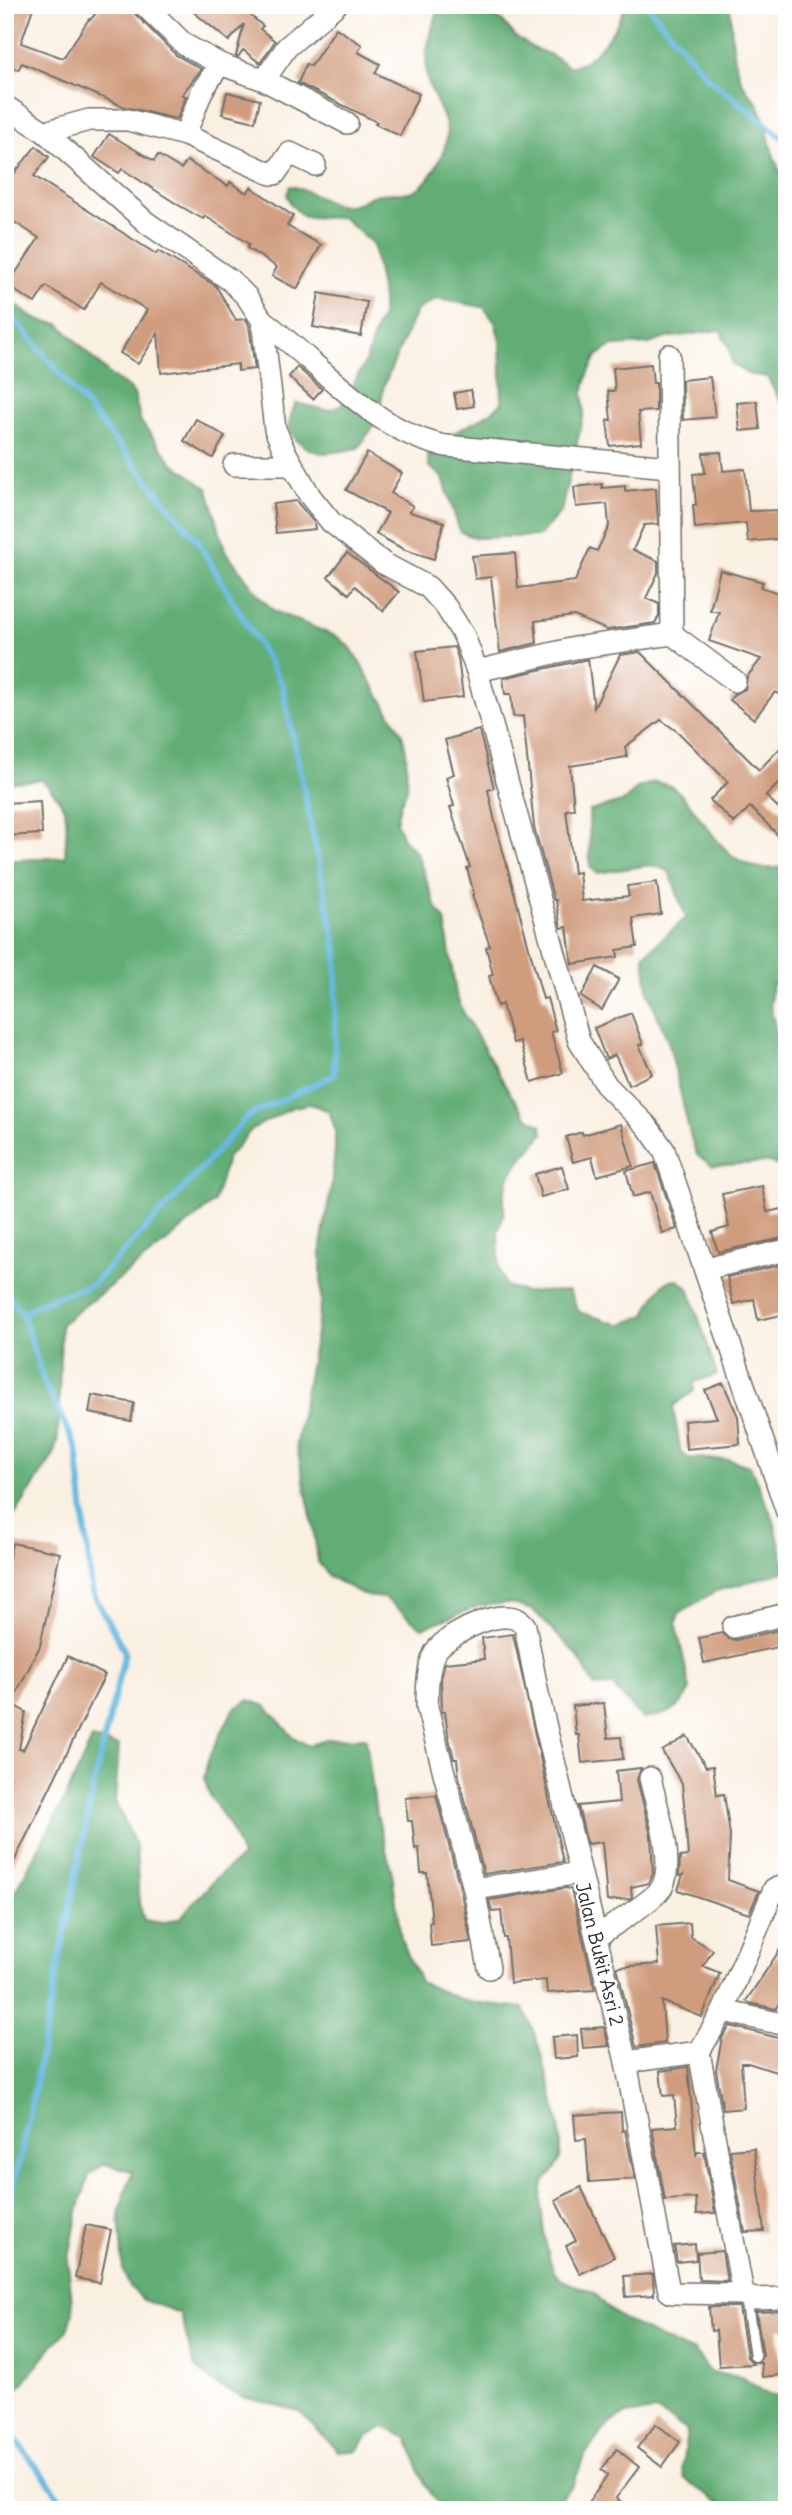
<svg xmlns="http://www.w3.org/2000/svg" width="792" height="2515" font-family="Delius,sans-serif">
<rect width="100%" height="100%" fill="#fff"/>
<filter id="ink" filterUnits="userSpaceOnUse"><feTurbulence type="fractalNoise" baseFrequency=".0143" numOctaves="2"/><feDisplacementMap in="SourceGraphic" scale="14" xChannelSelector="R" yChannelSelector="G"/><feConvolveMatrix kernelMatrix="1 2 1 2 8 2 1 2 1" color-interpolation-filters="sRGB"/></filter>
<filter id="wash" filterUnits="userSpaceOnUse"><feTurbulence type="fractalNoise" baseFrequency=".00686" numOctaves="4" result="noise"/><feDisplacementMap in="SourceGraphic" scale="28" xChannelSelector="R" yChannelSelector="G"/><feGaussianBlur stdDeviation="1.57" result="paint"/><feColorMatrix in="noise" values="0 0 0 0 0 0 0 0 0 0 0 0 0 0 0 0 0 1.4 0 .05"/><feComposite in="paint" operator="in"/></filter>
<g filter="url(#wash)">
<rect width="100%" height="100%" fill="#faf0e2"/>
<g fill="#62ad76" stroke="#466c50" stroke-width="2">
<path d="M441,5H481L504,23L516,37L533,48L551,55L570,67C575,65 581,63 586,60C601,51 621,22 625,5H730C732,33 731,65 746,89C750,95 756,100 759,106C771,131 769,160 787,182V413L767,377L748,374L732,364L729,347L720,330L666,338L649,344L612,346L597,356L588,374L583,393L584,413L561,511L539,536L476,538L460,532L443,478L429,466L427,450C451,430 478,425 502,403L500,341L495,322L483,307L437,299L416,311L384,385L378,420L358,448C347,450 335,453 325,453C317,453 310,450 304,446C285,433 287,422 296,403L326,410L335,408L343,403L366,361L377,325L382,317V296L373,244L343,218L304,217L291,205L287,195L290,186C310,188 329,209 350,205C359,204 367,197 375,195C388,191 406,196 417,189C431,181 447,150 447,134C447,117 431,95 427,78C423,55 432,26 441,5Z"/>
<path d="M5,293C20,309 34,324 58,323L111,376L129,388L134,394L141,422L172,462L208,489L225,550L261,598L274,611L338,637L351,648L402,734L406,751L407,789L400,805L396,822L403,839L417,853L435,905L445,920L456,995L463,1012L510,1093L526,1116L541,1125L543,1134L518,1163L509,1178L504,1195V1213L498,1231L499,1268L506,1286L524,1292L569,1291L579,1312L620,1325L646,1315C654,1297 669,1262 690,1291L717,1375L694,1382V1391C687,1397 679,1399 673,1407L681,1453L689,1458L730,1460L750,1466L774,1521L786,1571L716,1591L679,1613L676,1623L690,1689C678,1713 668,1714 643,1719L613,1686L595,1687L577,1655L533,1610L508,1603L479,1606L422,1628L385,1598L366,1596L330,1577L318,1562L313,1525L296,1444L321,1305V1245L331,1189L335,1149V1129L329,1111L311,1104L293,1107L252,1129L227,1158L214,1202L163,1245L61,1324L58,1437L53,1456L5,1530V861L65,857C67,817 72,809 42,780L5,783Z"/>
<path d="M654,782C659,783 665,784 670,786C679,790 687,801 693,809C720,842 736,878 787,866V981L772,985L770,1005L787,1079V1169L768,1162L713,1166L697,1155L691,1138L669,1044L648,992L644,955L686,918L669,871L651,865L597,873L590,867L589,811L625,801L637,788Z"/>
<path d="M249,1700L266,1706L292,1736L309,1746L326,1739L366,1738L375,1807L392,1873L401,1940L420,1982L464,2001L523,2008C535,2025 563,2127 561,2147C561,2154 560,2162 556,2168C553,2174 545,2178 543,2184C538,2200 546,2261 556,2274C565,2285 582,2286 594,2293C601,2298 605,2307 613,2312C634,2327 661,2337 684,2349L694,2351L711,2373L741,2377L766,2393L787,2398V2510H732L691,2484L684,2478L682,2469L687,2431L656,2411L625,2415L616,2419L601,2433L584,2457L573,2485L548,2510H504L490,2507L449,2510C422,2497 418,2463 408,2438L384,2427L368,2436L356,2452L338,2451L299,2411L242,2397L224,2389L208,2379L195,2367L180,2313L143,2300L130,2287L123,2271L119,2213L132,2171L104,2164L89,2175L78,2211L68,2263L73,2313L68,2330L53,2345L16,2392L15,2412L5,2416V1901L17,1888L65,1799L92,1739L119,1746L115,1801L136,1846L139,1903L144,1920L162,1923L180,1918L218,1876L242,1857L230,1826L210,1796L204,1778L208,1759L233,1710Z"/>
</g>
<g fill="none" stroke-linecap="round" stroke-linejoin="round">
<g stroke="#66b8e1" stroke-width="6">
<polyline points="647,5 707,77 787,141"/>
<polyline points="5,307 197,540 282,684 337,952 334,1075 248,1116 173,1200 93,1284 44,1301 22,1314"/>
<polyline points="5,1291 22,1314 45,1384 77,1449 92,1592 125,1652 96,1773 21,2155 5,2213"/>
<polyline points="5,2426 70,2510"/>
</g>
</g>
<g id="blocks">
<g fill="#d09c7e">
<polygon points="5,5 34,5 21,43 63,58 89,19 90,20 103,5 117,5 123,11 131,6 135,14 176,55 201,69 182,95 186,96 177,119 125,107 22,63 18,70 12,67 8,80 5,80"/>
<polygon points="185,5 238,5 263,26 260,29 275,41 260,63 243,50 238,57 236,56 244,24 229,41"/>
<polygon points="336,28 362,45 358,52 380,64 375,73 419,94 400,136 375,124 377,122 298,83 306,64 311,66"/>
<polygon points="227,92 260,100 255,122 222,114"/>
<polygon points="109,134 154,161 158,155 181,169 187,161 228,186 230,182 247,193 251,187 293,216 287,226 321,245 297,289 272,276 277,267 247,248 249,244 205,216 203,219 180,206 122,169 119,173 94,157"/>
<polygon points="36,146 49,157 34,176 156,254 158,251 216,286 236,320 246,319 249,325 255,369 238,371 238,364 161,373 158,333 138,364 120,353 147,310 101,282 84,310 46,286 35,303 7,286 39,238 5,216 5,185"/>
<polygon points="319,293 367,302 361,336 313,327"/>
<polygon points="651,364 653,383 656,383 656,411 638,412 641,443 610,446 607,420 611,420 608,391 615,391 613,368"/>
<polygon points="297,367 322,389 313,399 289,377"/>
<polygon points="710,377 715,417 683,420 682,380"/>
<polygon points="471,390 474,406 457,409 454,393"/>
<polygon points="757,401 760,429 740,431 737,403"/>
<polygon points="196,419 225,436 213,458 184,441"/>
<polygon points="721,452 723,471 745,469 749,511 787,510 787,538 748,542 746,523 695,528 693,505 696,505 693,474 705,473 703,453"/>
<polygon points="367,453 402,473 391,493 413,506 409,512 444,522 434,559 405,550 376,534 388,513 346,490"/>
<polygon points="602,484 602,488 625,486 625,491 656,488 658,524 644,525 633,550 658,561 658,573 646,598 659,604 659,616 655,623 607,630 574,616 535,621 537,643 500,652 491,577 475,579 472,556 515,553 518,588 575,581 590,548 597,551 609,526 607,504 576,507 574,487"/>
<polygon points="296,501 314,522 315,529 276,533 273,504"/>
<polygon points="347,553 399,592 383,611 355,586 349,594 328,577"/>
<polygon points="720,570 763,582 761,587 787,596 787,686 781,695 775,692 754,719 730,700 734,694 745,689 747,677 761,659 709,641 719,612 710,610"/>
<polygon points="454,647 458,658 463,697 424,702 417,651"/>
<polygon points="640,652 759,770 787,741 787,775 766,796 787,816 787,844 750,807 734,823 710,800 728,782 678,732 661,720 625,747 627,757 570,766 574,809 566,810 574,873 579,872 582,901 629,896 627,886 657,882 661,914 633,918 637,947 617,950 618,957 572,964 567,927 561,928 556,900 554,900 534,827 523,716 513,717 511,694 505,694 503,678 588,659 594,708 620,655"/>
<polygon points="479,730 494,788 488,790 495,822 543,999 547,998 556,1031 551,1032 563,1073 532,1082 520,1041 513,1043 502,1004 497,1006 489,976 493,975 486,947 490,946 472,895 474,894 467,868 470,867 450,807 454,806 446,777 454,774 445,740"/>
<polygon points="40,801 42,834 5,836 5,803"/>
<polygon points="597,967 619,979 602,1010 581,997"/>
<polygon points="631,1013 643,1044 639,1045 652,1074 629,1085 615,1055 606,1059 594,1028"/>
<polygon points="621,1124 633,1166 597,1176 592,1157 573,1162 566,1137 582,1132 583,1135"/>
<polygon points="655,1163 677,1229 662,1233 650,1192 633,1197 626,1171"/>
<polygon points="562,1166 569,1189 541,1197 535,1174"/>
<polygon points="762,1186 767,1212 787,1208 787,1237 718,1252 712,1232 729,1227 722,1194"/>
<polygon points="786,1264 787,1314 758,1320 754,1299 733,1304 727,1277"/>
<polygon points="723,1383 738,1416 740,1444 686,1449 684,1421 717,1418 705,1390"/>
<polygon points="92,1395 134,1403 131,1421 89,1413"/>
<polygon points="12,1543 60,1553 40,1646 11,1704 26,1712 19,1749 23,1750 68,1656 105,1675 5,1880 5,1787 10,1777 5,1777 5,1575"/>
<polygon points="787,1628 787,1645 704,1663 699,1638 722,1633 729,1639 736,1640"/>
<polygon points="513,1634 563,1862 484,1874 459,1777 457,1759 454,1759 448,1734 445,1712 442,1712 441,1678 445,1663 484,1659 482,1638"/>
<polygon points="604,1703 608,1738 621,1737 623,1759 582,1763 579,1735 576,1735 573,1706"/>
<polygon points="687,1736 706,1767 713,1766 717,1795 724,1794 730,1835 728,1880 759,1891 749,1914 678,1890 683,1875 679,1876 680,1857 688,1856 684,1803 682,1784 662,1751"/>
<polygon points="641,1768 637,1780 651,1835 653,1873 649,1883 631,1887 632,1897 629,1899 607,1901 602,1842 587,1844 578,1806 619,1802 616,1771"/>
<polygon points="436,1795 461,1892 471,1942 431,1946 429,1923 432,1922 427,1873 421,1873 419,1848 415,1849 412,1821 408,1821 405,1798"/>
<polygon points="566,1888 571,1889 595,1990 547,1993 546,1980 510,1983 506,1938 504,1938 501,1911 492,1912 489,1900"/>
<polygon points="690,1923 691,1937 713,1950 703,1966 720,1973 702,2017 662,2001 665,2043 636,2047 617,1967 659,1964 656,1926"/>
<polygon points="787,1939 787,1993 776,2009 749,2003 746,2001"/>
<polygon points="730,2026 787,2040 787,2048 779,2073 748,2063 741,2063 744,2108 723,2110 716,2070 722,2038"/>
<polygon points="604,2027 609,2046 583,2048 581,2029"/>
<polygon points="577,2035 578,2057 554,2059 552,2037"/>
<polygon points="688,2067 696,2155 698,2152 704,2152 715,2213 697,2214 696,2198 665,2200 652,2128 677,2126 674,2095 663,2096 660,2071"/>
<polygon points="621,2112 622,2131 625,2130 635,2179 589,2182 586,2139 576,2140 574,2115"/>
<polygon points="754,2148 764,2231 745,2232 730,2150"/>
<polygon points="581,2187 614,2257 580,2274 566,2246 576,2241 555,2200"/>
<polygon points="86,2225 111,2230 100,2283 75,2278"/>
<polygon points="695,2244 696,2260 677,2262 674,2246"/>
<polygon points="722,2251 727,2281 699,2280 697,2253"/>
<polygon points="653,2274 654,2295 626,2297 624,2276"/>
<polygon points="709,2307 739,2307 747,2357 753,2364 719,2366 716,2330 711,2331"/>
<polygon points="787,2311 787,2328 778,2329 782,2375 762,2377 761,2363 758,2363 763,2355 756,2312"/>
<polygon points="656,2424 680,2442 662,2467 637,2448"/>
<polygon points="617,2449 639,2467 616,2498 632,2510 583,2510 608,2475 601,2470"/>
</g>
</g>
</g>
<g filter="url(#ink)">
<use href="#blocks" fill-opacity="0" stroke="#73706b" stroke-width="2"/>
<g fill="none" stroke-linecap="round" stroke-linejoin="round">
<g stroke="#73706b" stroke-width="14">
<polyline id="service" points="746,2298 755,2356"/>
</g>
<g stroke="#73706b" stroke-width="24">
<g id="minor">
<polyline points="144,5 185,45 220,64 264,80 347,123"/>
<polyline points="264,80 287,47 336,5"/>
<polyline points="5,106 45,132 147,223 230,280 247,297 262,320 275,429 284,450 310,496 331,522 383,563 428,587 446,607 464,636 477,671 579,1041 607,1086 647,1126 664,1150 787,1512"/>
<polyline points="45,132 89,120 128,120 185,135 202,91 220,64"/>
<polyline points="185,135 271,174 275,174 290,153 315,165"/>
<path d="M262,320C318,362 375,433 446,446L669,467"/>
<polyline points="669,355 672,634"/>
<polyline points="234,465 292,465"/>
<polyline points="477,671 575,648 672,634 735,681"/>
<polyline points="705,1269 787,1250"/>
<polyline points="733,1627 787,1614"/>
<polyline points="474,1889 580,1873"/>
<path d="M596,1937C610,1927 656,1899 662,1887C676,1861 656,1805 650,1778"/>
<path d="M489,1968L474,1889L427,1707C427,1690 427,1661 438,1648C453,1632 509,1602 525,1626L538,1694L626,2062L669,2291L672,2293L743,2294"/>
<polyline points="723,2011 787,2025"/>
<polyline points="699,2052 743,2294 753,2299 787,2298"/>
<polyline points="626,2062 699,2052 723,2011 774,1889 787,1885"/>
</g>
</g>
<use href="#service" stroke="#fff" stroke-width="10"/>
<use href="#minor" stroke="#fff" stroke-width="21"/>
</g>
</g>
<g text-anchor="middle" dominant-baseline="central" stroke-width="5" stroke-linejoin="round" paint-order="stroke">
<g font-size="19" fill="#2b2b2b" stroke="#fff">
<text transform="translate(600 1954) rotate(76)">Jalan Bukit Asri 2</text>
</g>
</g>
<rect width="792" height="2515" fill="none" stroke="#fff" stroke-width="28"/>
</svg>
